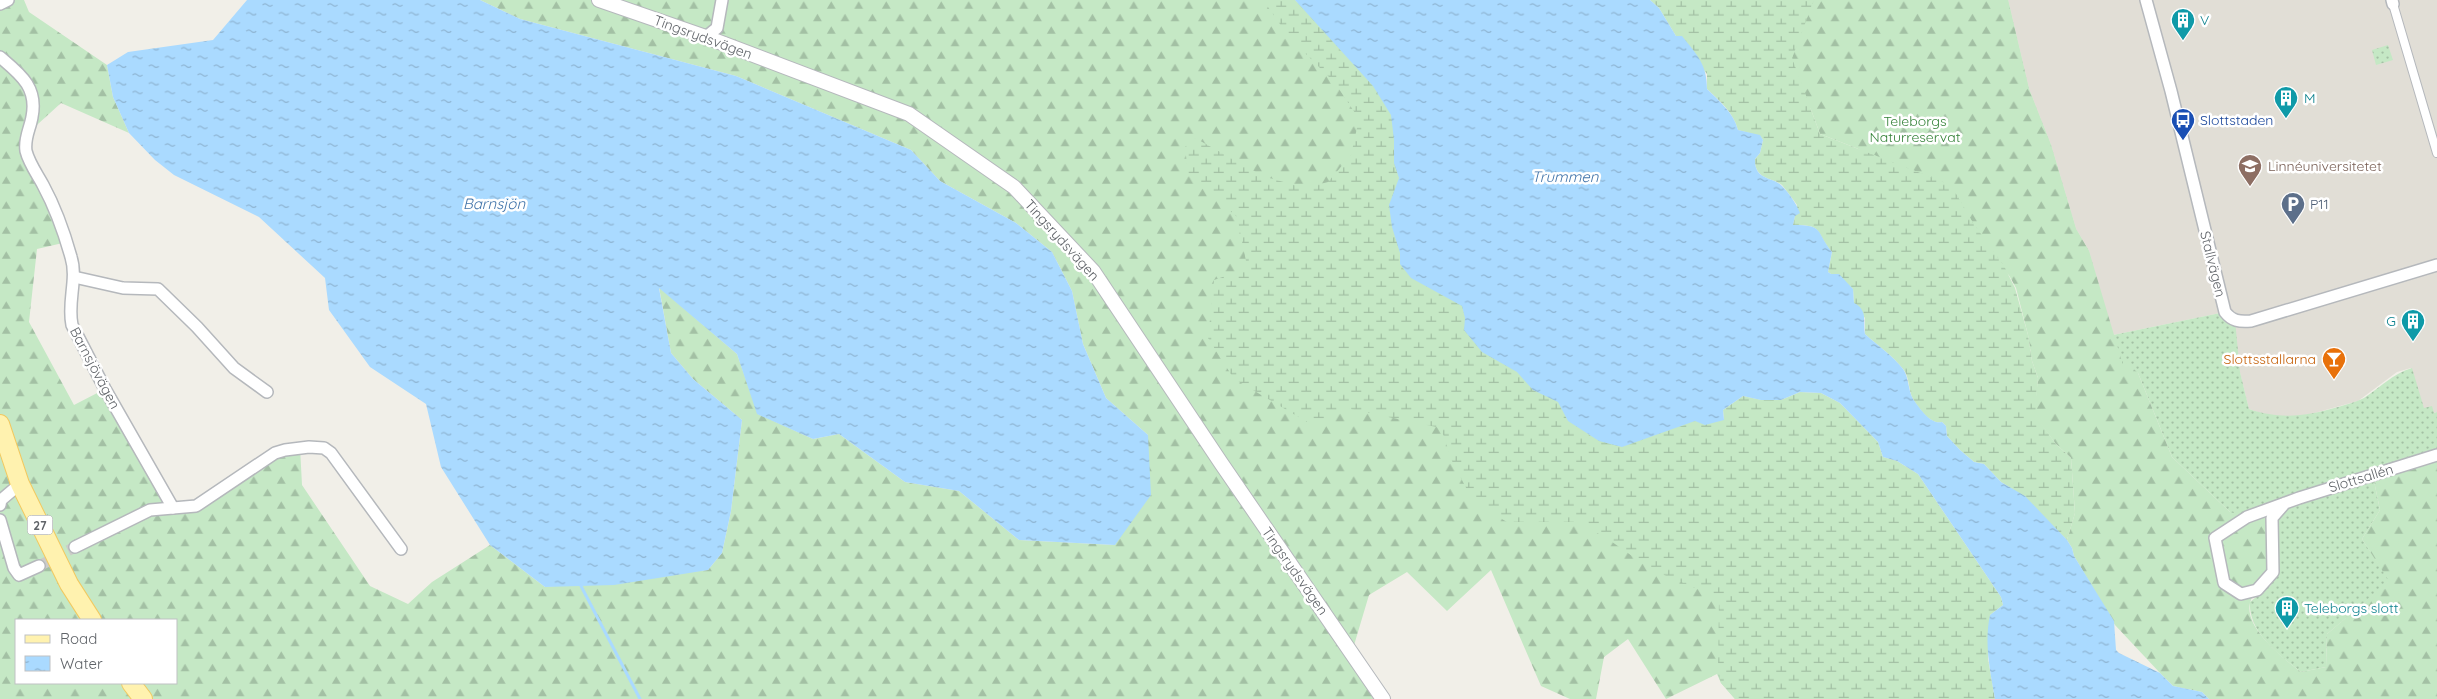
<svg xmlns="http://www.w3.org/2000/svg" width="2437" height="699" font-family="Quicksand,sans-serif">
<defs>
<pattern id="grass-dots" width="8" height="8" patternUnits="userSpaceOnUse" patternTransform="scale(1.25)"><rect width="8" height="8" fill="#c5e8c5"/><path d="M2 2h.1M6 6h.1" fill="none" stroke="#a3c0a4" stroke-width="1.8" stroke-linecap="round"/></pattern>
<pattern id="forest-firs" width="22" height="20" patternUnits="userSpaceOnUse" patternTransform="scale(1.25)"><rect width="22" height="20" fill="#c5e8c5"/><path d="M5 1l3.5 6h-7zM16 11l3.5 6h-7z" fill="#a3c0a4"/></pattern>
<pattern id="wetland-marsh" width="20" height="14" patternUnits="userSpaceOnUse" patternTransform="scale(1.25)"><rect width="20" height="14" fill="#c5e8c5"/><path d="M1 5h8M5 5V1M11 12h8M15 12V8" fill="none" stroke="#a3c0a4"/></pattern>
<pattern id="water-ripples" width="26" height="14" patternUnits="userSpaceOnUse" patternTransform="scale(1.25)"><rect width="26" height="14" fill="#aadaff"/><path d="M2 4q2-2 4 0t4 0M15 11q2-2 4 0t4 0" fill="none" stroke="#8eb4d2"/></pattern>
</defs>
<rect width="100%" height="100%" fill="#f1efe8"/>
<polygon fill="#e1ded6" points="2008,0 2437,0 2437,412 2434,413 2424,409 2411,368 2397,372 2358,401 2311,414 2292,417 2269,416 2249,409 2225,312 2113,335 2089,251 2076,229 2051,145 2029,89"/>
<g fill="url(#grass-dots)">
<path d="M1681,0H2008L2029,89L2051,145L2076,229L2089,251L2113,335L2225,312L2235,320L2240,372L2249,409C2281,420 2307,416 2338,407C2347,404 2356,402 2364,398C2381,387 2392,374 2412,368L2424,408L2432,406L2434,413L2437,412V455L2374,481L2380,510L2362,539L2390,581L2327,634L2326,667L2301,672C2279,655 2248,632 2250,602L2271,585L2268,543L2230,512L2172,457L2138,373L2121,369Z"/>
<polygon points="2388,45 2393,60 2376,65 2372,50"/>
</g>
<g fill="url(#forest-firs)" fill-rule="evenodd">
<path d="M0,0H24L29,12L107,65L113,97L129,133L61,103L27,134L26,149L67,242L37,249L29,322L74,405L105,389L173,508L186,509L275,453L300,447L302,485L370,586L408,604L432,582L490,545L545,587L708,570L722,553L731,511L742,420L693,379L671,353L659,287L737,354L758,414L813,439L839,434L905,482L959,491L1019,540L1115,545L1148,435L1106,398L1083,344L1072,291L1052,252L1016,223L940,181L911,150L736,76L520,19L480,0H1295L1995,699H1735L1721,683L1717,674L1666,699L1628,639L1604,657L1596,699H1570L1541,686L1491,570L1447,611L1407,572L1369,595L1352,652L1383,699H0ZM16,620H176V683H16Z"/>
<path d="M1814,0H2008L2029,89L2051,145L2076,229L2089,251L2123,365V359L2138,373L2172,457L2230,512L2247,517L2272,518L2273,572C2265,581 2253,591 2250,603C2244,628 2283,658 2301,672L2326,667L2327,634L2389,581L2362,539L2380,510L2374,481L2377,474L2437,460V699H2209L2202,692L2173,686L2160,673L2115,625L2074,556L2072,548L2067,540L2075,513L2071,458L2056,444L2034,415L2038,378L2032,361L2028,335L2016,288L2004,266L1973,223L1951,185L1820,134L1792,58Z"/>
</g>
<g fill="url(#wetland-marsh)">
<polygon points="1263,0 1295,0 1373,86 1391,115 1394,140 1394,163 1399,178 1389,205 1392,227 1400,253 1400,264 1411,278 1462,306 1465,318 1464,330 1482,352 1517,372 1533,390 1559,402 1568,421 1599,441 1622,447 1696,421 1724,419 1723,410 1743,396 1762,400 1781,400 1800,392 1821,393 1840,403 1878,442 1883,457 1897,461 1918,474 2001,597 2003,605 1990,615 1988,659 1995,699 1735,699 1721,683 1718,674 1719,598 1652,570 1605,537 1575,522 1507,522 1474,503 1452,461 1441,428 1345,408 1319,429 1234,379 1208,338 1214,280 1237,272 1246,261 1237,217 1188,173 1185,147 1195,138 1263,176 1304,188 1328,182 1351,155 1359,119 1335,83 1289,37"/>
<path d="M1650,0H1814L1792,58L1820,134L1951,185L1973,223L2004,266L2015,288L2028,335L2032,361L2038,378L2035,415L2056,444L2071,458L2075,513L2067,540L2017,492L2001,482L1984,464L1974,462L1960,450L1947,436L1946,426L1942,422C1930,425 1919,408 1913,399C1908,390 1910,377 1903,369C1893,356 1877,345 1865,334V318L1854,303L1853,289L1828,272L1832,252C1815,232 1824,224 1793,225L1797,205C1792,198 1787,191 1782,185C1774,178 1754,180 1755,159L1760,153L1763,140L1760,136L1738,130C1733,112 1720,101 1707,89V74L1676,36L1659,8Z"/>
</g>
<g fill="url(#water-ripples)">
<polygon points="247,0 480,0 520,19 736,76 911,150 940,181 1016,223 1052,252 1072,291 1083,344 1106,398 1148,435 1151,495 1115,545 1019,540 959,491 905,482 839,434 813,439 757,414 737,354 659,288 671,353 693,379 742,420 731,511 722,553 708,570 614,585 545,587 490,545 441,467 426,404 370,367 329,310 325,278 259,217 174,175 155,160 129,133 113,97 107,65 128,52 213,40"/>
<path d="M1295,0H1650L1659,8L1676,36H1682C1697,55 1707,64 1707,89C1720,102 1733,112 1738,130L1760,135L1763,140L1760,153L1755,159C1754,181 1774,177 1782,186C1789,193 1796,203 1800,213L1795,216L1793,225C1825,225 1815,231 1832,252L1828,272L1831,274H1839L1853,289L1854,303C1868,310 1863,321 1865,334C1877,345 1893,356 1903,369C1909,377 1908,390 1913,399C1919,407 1930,425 1942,422L1946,426L1947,436L1960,450L1974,462L1984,464L2001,482L2025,496L2067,540L2072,548L2074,556L2114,621L2116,650L2119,653L2160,673L2173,686L2202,692L2209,699H1995C1990,671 1984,643 1990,615L2003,605L2001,597L1918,474L1897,461L1883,457L1878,442L1840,403L1821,393L1800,392L1781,400H1761L1743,396L1723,410L1724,420L1705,425L1695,421L1622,447L1599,441L1568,421L1558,402L1533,390L1517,372L1482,352L1464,330L1465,318L1462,306L1411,278L1400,264V253L1392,227L1389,205L1399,178L1394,163V140L1391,115L1373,86Z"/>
</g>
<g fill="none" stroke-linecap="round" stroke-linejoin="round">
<polyline stroke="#aadaff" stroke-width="3" points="581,586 640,699"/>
<polyline stroke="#ccccc8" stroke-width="11" stroke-dasharray="11 5.5" stroke-linecap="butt" points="39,566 75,547"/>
<g stroke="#b5b8bc" stroke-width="10">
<polyline id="pedestrian" points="2393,4 2437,153"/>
</g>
<g stroke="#b5b8bc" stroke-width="14">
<g id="minor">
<path d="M2146,0L2171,91L2225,312C2232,321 2239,322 2251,321L2437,265"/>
<polyline points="2392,0 2393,4"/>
<polyline points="0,4 8,0"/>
<polyline points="706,37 717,28 722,0"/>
<path d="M0,57C20,74 38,87 32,117C30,129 24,138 26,151C29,163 37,174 43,185C55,207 64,232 71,257C78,279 67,302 72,325L105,389L173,508"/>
<polyline points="74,277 123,288 158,289 197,327 234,368 267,392"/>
<polyline points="2285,503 2272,518 2273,572 2257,590 2241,594 2224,583 2215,538 2247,517 2299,498 2437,455"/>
<polyline points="0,505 1,500 20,484"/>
<polyline points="0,520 14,568 19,575 39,566"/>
<polyline points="75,547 150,510 196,506 275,453 285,450 309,447 324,448 331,453 401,549"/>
</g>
</g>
<g stroke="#b5b8bc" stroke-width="16">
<polyline id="tertiary" points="599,0 706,37 909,114 1014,187 1093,271 1221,463 1383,699"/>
</g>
<g stroke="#f2c960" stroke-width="20">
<g id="primary">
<polyline points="0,424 20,484 69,584 92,620"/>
<polyline points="131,683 143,699"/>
</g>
</g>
<use href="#pedestrian" stroke="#fff" stroke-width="8"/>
<use href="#minor" stroke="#fff" stroke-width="11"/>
<use href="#tertiary" stroke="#fff" stroke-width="14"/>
<use href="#primary" stroke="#fff2af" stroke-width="18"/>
</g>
<defs>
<g id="building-pin" transform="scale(1.25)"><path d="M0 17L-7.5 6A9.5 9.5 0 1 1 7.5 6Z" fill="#0f9aa8" stroke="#fff"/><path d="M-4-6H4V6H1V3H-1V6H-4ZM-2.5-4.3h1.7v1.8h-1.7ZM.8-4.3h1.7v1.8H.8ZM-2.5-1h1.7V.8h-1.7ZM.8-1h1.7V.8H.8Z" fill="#fff"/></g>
<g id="bus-pin" transform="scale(1.25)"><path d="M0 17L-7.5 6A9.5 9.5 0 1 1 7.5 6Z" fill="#1a4fb4" stroke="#fff"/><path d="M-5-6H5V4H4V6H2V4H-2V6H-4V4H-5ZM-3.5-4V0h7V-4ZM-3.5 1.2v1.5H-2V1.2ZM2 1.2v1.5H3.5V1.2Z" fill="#fff"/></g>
<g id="university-pin" transform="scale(1.25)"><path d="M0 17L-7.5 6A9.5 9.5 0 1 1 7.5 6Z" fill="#8d6e63" stroke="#fff"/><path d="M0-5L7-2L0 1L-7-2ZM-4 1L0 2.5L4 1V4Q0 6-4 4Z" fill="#fff"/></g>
<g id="parking-pin" transform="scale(1.25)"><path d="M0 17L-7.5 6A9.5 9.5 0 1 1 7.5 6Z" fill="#5c6f8a" stroke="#fff"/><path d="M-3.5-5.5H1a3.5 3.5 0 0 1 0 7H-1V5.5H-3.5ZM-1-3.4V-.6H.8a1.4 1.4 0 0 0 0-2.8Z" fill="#fff"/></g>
<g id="bar-pin" transform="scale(1.25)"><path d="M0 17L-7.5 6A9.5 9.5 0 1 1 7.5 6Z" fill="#e8710a" stroke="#fff"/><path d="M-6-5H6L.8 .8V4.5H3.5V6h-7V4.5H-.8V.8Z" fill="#fff"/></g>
</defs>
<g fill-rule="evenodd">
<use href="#building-pin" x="2183" y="20"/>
<use href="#building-pin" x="2286" y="98"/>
<use href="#bus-pin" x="2183" y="120"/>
<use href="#university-pin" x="2250" y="166"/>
<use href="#parking-pin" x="2293" y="204"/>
<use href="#building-pin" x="2413" y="321"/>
<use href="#bar-pin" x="2334" y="359"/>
<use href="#building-pin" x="2287" y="608"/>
</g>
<g text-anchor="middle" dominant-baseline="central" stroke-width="5" stroke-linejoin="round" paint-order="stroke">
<rect fill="#fff" stroke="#8f9295" stroke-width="1" x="27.5" y="515.5" width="25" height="19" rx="4"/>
<g font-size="12" font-weight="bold" fill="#5f6368">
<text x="40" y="525">27</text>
</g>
<g font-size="14" fill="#0d838f" stroke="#fff" text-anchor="start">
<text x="2200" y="20">V</text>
<text x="2304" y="98">M</text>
<text x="2396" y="321" text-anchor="end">G</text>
<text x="2304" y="608">Teleborgs slott</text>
</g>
<g font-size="14" fill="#5f6368" stroke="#fff">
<text transform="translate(703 37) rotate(20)">Tingsrydsvägen</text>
<text transform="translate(1062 240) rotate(48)">Tingsrydsvägen</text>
<text transform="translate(2213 264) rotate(76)">Stallvägen</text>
<text transform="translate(95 368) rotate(62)">Barnsjövägen</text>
<text transform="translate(2361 478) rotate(-17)">Slottsallén</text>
<text transform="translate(1295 571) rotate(55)">Tingsrydsvägen</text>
</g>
<g font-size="14" fill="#164399" stroke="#fff" text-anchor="start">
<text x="2200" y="120">Slottstaden</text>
</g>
<g font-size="14" fill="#348238" stroke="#fff">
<text x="1915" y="121">Teleborgs<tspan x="1915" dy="16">Naturreservat</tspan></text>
</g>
<g font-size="14" fill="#785e54" stroke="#fff" text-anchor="start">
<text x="2268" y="166">Linnéuniversitetet</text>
</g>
<g font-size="14" fill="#4e5e75" stroke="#fff" text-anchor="start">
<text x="2310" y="204">P11</text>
</g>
<g font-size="14" fill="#c56008" stroke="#fff" text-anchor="end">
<text x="2316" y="359">Slottsstallarna</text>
</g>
<g font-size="15" font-style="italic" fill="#4174aa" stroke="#fff">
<text x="1565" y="176">Trummen</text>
<text x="494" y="203">Barnsjön</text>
</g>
</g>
<rect x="15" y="619" width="162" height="65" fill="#ffffff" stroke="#bfc1c3"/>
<rect x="25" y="635" width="25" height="8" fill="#fff2af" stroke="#bfc1c3"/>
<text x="60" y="644" font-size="15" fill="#5f6368">Road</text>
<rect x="25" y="656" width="25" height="15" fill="url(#water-ripples)" stroke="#bfc1c3"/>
<text x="60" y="669" font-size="15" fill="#5f6368">Water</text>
</svg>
